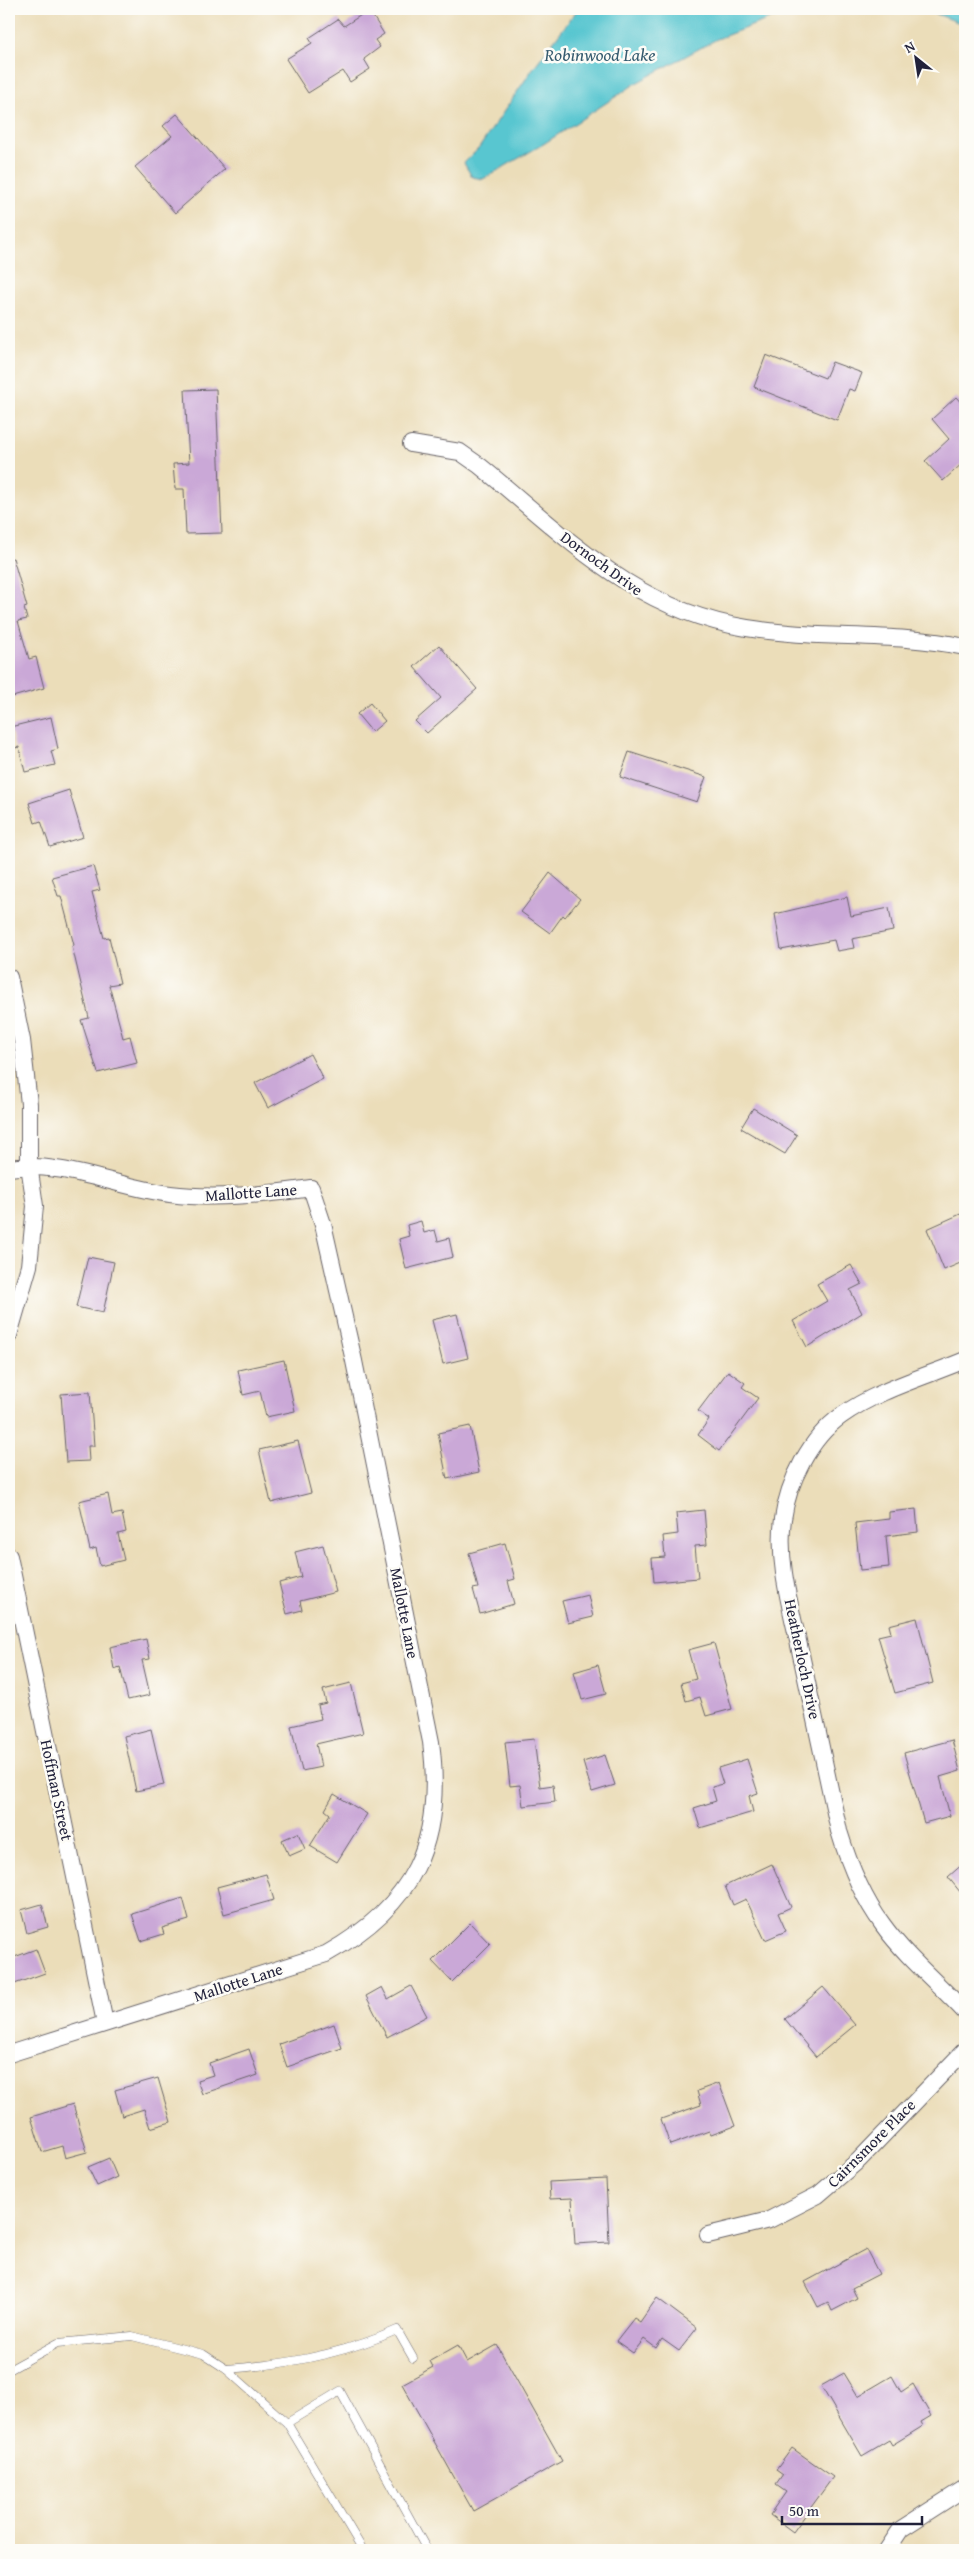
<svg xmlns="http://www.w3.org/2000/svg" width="974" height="2559" font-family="'Gentium Book Plus',serif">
<rect width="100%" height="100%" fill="#fdfcf7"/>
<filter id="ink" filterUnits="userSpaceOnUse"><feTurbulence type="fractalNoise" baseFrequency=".02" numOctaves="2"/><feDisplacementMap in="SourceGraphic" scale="10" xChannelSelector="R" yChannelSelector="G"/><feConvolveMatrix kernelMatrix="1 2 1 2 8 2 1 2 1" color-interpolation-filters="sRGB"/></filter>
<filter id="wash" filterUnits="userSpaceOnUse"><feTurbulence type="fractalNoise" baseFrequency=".0096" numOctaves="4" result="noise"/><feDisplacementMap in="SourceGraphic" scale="20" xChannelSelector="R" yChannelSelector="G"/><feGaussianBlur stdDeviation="1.12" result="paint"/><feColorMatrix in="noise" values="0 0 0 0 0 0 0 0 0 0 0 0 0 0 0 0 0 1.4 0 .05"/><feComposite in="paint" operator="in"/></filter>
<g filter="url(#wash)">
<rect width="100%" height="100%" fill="#ebddb9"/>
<g fill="#59c6d0" stroke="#3e7486">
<polygon points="578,9 822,9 772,18 717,39 638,82 545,143 483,179 472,177 464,163 479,148 534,67"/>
<polygon points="924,9 965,9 965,25"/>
</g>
<g id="blocks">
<g fill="#caa8d7">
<polygon points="369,10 384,34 375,40 380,47 364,59 370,69 350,82 343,71 308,93 286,59 312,43 309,38 338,19 344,26"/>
<polygon points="177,114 225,169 175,213 135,167 172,136 163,126"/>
<polygon points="766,355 825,378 832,362 862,373 855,391 849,389 837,420 754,387"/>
<polygon points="216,389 222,533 186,534 184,489 175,489 173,464 189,463 185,390"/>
<polygon points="956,397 965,407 965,461 943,481 925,461 949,439 932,419"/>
<polygon points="13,558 27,607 24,608 27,619 18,621 29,659 36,657 44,688 9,698 9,559"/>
<polygon points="439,645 477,689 427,733 415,721 441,698 414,667"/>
<polygon points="370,703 385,721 372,732 357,714"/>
<polygon points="51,717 58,749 51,751 55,765 25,772 19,747 15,748 10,727"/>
<polygon points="629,752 706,777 697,802 620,777"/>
<polygon points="69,790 83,837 50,847 41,821 35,823 29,803"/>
<polygon points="93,866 100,890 92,892 104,938 109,937 120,983 109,985 123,1038 130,1036 137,1063 98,1073 81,1020 89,1018 72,946 74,945 61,896 58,896 52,877"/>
<polygon points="550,873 580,899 565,917 563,915 550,933 521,912"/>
<polygon points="847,897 851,916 889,908 893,931 852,939 854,948 837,951 834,940 781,950 775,914"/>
<polygon points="310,1054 323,1079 268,1108 255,1083"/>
<polygon points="753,1108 797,1135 785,1154 741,1128"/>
<polygon points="965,1212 965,1261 944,1270 927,1229"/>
<polygon points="421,1221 424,1233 435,1230 438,1241 449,1238 453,1257 406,1269 399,1239 409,1236 407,1225"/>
<polygon points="88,1257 114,1262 103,1313 76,1307"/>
<polygon points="851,1265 862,1284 850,1290 862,1313 807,1347 793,1321 827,1301 817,1284"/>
<polygon points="457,1314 468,1358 443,1364 432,1320"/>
<polygon points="284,1360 295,1411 266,1417 260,1391 243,1395 238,1370"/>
<polygon points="728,1371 745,1383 742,1387 758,1398 719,1451 698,1435 709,1419 698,1411"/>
<polygon points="90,1392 94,1446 88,1446 89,1461 66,1462 61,1394"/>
<polygon points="470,1426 479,1472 447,1479 438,1433"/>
<polygon points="298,1441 311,1493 271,1503 259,1450"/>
<polygon points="108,1494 112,1515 122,1513 126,1532 118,1534 124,1560 100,1566 96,1548 90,1550 79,1501"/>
<polygon points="916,1509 918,1532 886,1536 889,1567 860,1570 855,1523 889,1519 889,1512"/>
<polygon points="704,1510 707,1545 695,1546 698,1578 654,1582 652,1558 665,1557 663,1536 678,1534 676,1513"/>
<polygon points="505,1543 515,1579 508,1581 514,1604 480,1614 473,1589 478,1588 469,1553"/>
<polygon points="323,1545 336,1592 300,1601 302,1610 287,1614 279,1583 301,1577 295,1552"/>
<polygon points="588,1595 593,1617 568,1623 562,1601"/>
<polygon points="917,1618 933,1683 895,1693 878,1636 891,1633 889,1625"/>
<polygon points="146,1639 150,1659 142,1660 150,1695 128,1700 120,1667 114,1669 110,1647"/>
<polygon points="714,1643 732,1709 706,1716 700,1697 686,1701 681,1683 696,1679 688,1650"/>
<polygon points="598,1665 606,1694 582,1700 574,1672"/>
<polygon points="351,1683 363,1733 316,1744 321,1767 302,1771 291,1726 321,1719 318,1705 326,1703 323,1690"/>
<polygon points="151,1729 164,1785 136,1791 124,1736"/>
<polygon points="534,1739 540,1787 553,1785 555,1802 523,1806 520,1785 510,1786 505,1742"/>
<polygon points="952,1740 960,1771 940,1777 950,1816 924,1823 904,1753"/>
<polygon points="605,1755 615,1785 592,1792 583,1762"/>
<polygon points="747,1759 758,1793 749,1796 753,1812 700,1828 694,1808 716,1801 712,1787 723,1784 718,1768"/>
<polygon points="334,1794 367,1814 337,1862 310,1846 330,1814 325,1810"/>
<polygon points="298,1833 305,1849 289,1856 282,1840"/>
<polygon points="965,1862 965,1898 948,1877"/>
<polygon points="772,1864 791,1907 778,1913 786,1931 765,1940 746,1899 733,1905 725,1886"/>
<polygon points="266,1874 274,1900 224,1914 217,1887"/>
<polygon points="183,1898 189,1920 162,1928 164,1934 141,1941 132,1914"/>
<polygon points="42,1904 48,1927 27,1933 21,1910"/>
<polygon points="470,1923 490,1944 452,1982 432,1961"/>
<polygon points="36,1949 45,1973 9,1986 9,1959"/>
<polygon points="411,1986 427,2016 387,2037 366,1996 382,1987 388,1999"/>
<polygon points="823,1987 855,2025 816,2057 785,2019"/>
<polygon points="334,2024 342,2048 287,2067 279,2044"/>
<polygon points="249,2049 258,2075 202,2094 197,2080 213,2075 209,2063"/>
<polygon points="158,2078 171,2122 150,2128 144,2109 122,2116 115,2090"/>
<polygon points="719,2083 735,2126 711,2135 709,2131 670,2145 661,2119 701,2105 697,2091"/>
<polygon points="73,2104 87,2152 65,2158 62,2146 42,2152 31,2117"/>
<polygon points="109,2158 117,2177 97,2186 88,2167"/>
<polygon points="606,2179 609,2242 575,2244 572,2198 550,2199 549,2182"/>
<polygon points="866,2249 879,2274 852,2288 857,2298 832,2311 828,2302 818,2307 805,2282"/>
<polygon points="657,2298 697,2328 679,2351 662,2339 656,2348 644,2339 633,2353 616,2341 634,2318 640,2322"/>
<polygon points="458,2345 467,2362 497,2345 562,2461 473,2511 402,2384 433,2367 430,2361"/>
<polygon points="844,2373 858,2396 892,2376 901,2392 913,2384 931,2416 921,2422 923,2426 892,2445 889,2440 862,2456 821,2386"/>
<polygon points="792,2448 833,2477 793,2532 770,2515 786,2492 776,2485 783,2475 776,2470"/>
</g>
</g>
</g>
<g filter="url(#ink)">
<use href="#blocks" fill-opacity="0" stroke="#686367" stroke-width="1"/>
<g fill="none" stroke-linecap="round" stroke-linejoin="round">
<g stroke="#686367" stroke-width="9">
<g id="lane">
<path d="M226,2369C284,2365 344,2354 397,2330L413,2358"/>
<polyline points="9,2370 58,2343 132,2336 203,2354 226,2369 287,2423 340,2391 427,2550"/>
<polyline points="287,2423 363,2550"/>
</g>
</g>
<g stroke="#686367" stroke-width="18">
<g id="street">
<path d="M411,444L460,452L480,466C565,535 633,610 747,628C819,640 893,632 965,647"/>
<polyline points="9,977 22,1040 29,1104 29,1165 35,1206 29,1266 9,1335"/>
<path d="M9,1168C65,1161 115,1187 170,1194C216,1200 265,1195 311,1188L323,1224L354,1361L431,1742C444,1842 414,1905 326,1954L9,2054"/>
<path d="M965,1360C925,1377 877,1390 841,1416C810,1438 788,1482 783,1519C777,1562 791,1608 800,1650C813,1710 826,1771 839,1831C849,1864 862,1897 883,1925C906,1957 938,1983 965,2012"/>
<polyline points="9,1556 105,2023"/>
<polyline points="708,2235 769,2220 818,2195 859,2160 965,2050"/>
<polyline points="887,2550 901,2529 965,2488"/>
</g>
</g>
<use href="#lane" stroke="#fff" stroke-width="8"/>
<use href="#street" stroke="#fff" stroke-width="16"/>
</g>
</g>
<g text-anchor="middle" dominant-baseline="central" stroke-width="5" stroke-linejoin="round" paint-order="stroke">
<g font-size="16" fill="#22223b" stroke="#fdfcf7">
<text transform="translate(602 563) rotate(36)">Dornoch Drive</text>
<text transform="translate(251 1192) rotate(-4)">Mallotte Lane</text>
<text transform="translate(405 1613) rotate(79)">Mallotte Lane</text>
<text transform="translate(803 1659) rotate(78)">Heatherloch Drive</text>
<text transform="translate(57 1790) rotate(78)">Hoffman Street</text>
<text transform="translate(238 1982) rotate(-18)">Mallotte Lane</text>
<text transform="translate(871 2143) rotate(-45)">Cairnsmore Place</text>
</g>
<g font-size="18" font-style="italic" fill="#355b6f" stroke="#fdfcf7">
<text x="600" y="54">Robinwood Lake</text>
</g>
</g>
<rect width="974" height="2559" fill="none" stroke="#fdfcf7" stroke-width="30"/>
<g transform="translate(916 58) rotate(330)" stroke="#fdfcf7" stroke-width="4" paint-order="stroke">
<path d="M0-4L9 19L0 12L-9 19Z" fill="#22223b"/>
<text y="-8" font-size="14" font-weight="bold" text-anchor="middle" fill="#22223b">N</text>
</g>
<path d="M782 2516v8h140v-8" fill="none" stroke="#22223b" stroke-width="2.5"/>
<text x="789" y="2516" font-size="15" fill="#22223b" stroke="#fdfcf7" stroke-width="4" paint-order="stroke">50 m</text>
</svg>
